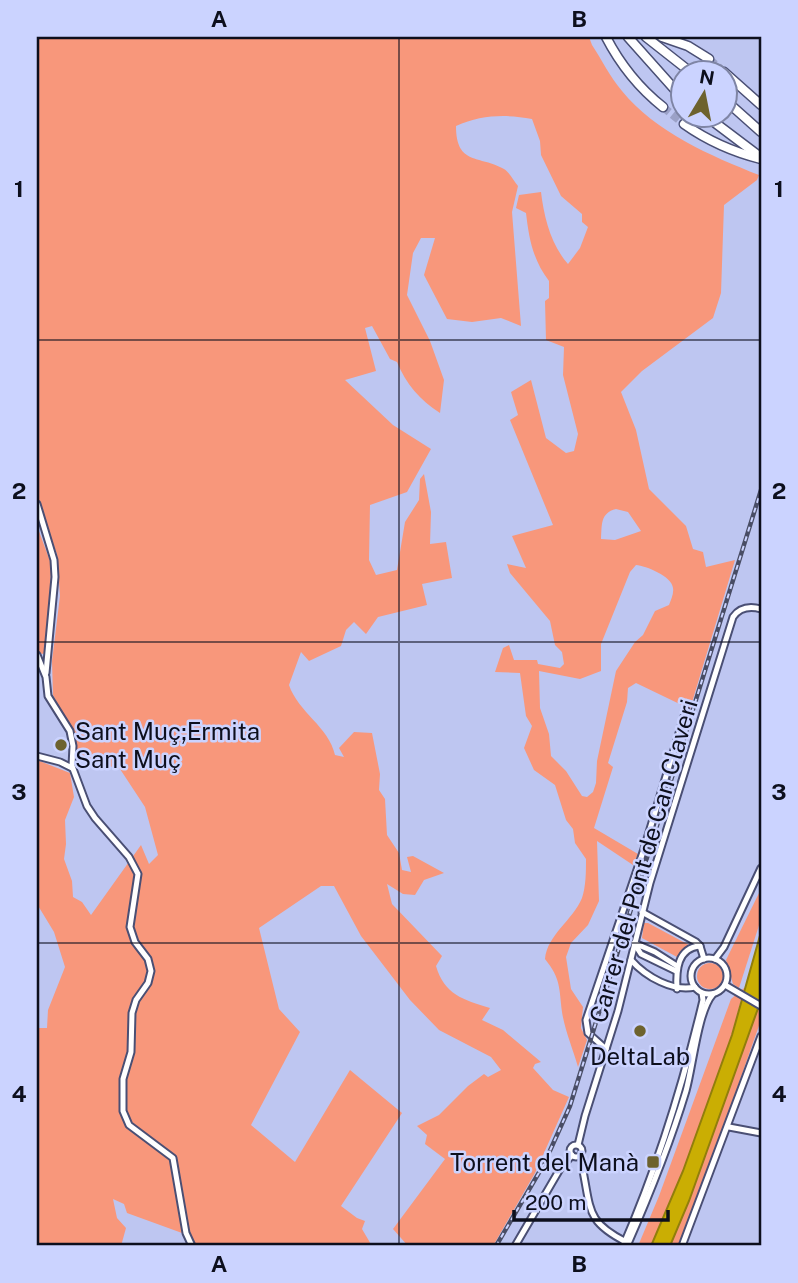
<svg xmlns="http://www.w3.org/2000/svg" width="798" height="1283" font-family="'Public Sans',sans-serif">
<rect width="100%" height="100%" fill="#bec6f1"/>
<g fill="#f8977b" fill-rule="evenodd">
<path d="M37,37H589L592,45C602,60 610,77 622,91C655,132 711,156 759,175L757,180L724,205L721,293L713,318L642,371L621,392L636,430L649,489L686,526L693,549L703,552L706,567L735,560L690,709L636,683L628,688L627,702L608,763L613,767L594,828L638,854L633,865L597,841L599,901L588,925L571,943L566,957L571,989L583,1007L581,1028L587,1040L578,1067C573,1049 565,1031 562,1012C559,988 561,979 545,959C547,935 573,920 582,898C586,886 586,872 586,859L575,843L573,829L566,820L555,785L534,770L524,748L532,726L526,716L520,673L495,672L503,648L509,645L514,660H537L538,664L560,668L564,664L562,652L555,645L550,621L510,573L507,564L526,568L512,536L553,525L510,420L518,415L511,392L531,380L546,438L566,453L574,451L578,434L563,375L564,347L546,340L545,301L549,298V281C533,260 529,239 526,213L516,208L519,195L541,192C544,217 551,245 568,264L580,248L588,227L582,222V214L561,196L541,155L540,141L532,119C505,114 481,115 456,126C456,166 480,155 504,169C509,172 514,181 518,186L512,212L521,326L501,318L472,322L447,319L424,275L435,238H421L413,253L407,295L430,341L444,380L440,413C420,400 406,384 397,362L390,359L372,326L365,328L376,371L345,380L393,425L431,449L407,492L370,505L369,560L376,575L397,570L405,522L419,500L420,479L424,474L431,512L430,544L446,542L452,578L422,584L427,605L378,617L366,634L354,622L346,630L341,646L309,661L301,652L289,685C298,712 329,727 335,755L344,757L339,748L354,732L372,733L380,774L379,790L385,799L387,835L399,853L402,870L411,872L407,857L413,856L444,873L424,880L415,895L403,894L387,884L392,904L442,956L436,966C444,994 463,1000 490,1008L482,1020L503,1030L541,1062L535,1064L533,1068L553,1090L569,1097L535,1173L493,1246H408L393,1229L445,1159L425,1144L427,1135L417,1126L439,1115L468,1086L484,1074L488,1077L501,1070L491,1057L439,1030L410,1000L361,936L334,886H321L259,928L279,1009L300,1032L251,1125L295,1162L350,1070L402,1113L341,1206L357,1218L365,1221L362,1229L372,1246H195L189,1234L173,1153L169,1157L182,1233L127,1213L124,1204L113,1199L117,1218L126,1228L121,1246H37V1028H47L48,1010L65,967L54,932L37,904V760L70,773L74,797L65,820L66,844L64,859L72,881L73,897L82,902L91,915L141,845L149,864L158,855L145,807L120,769L76,757L74,734L53,695L52,661L60,596L57,554L43,519L37,494ZM616,509L628,512L641,531L615,540L601,539C602,525 600,513 616,509ZM636,565C646,566 672,576 673,588C674,593 671,600 669,605L655,611L643,635L635,642L616,671L597,761L596,783L593,792L587,797L582,796L566,771L551,756L549,734L540,708L539,671L580,679L601,671V644L630,572Z"/>
<polygon points="37,526 50,561 51,572 46,651 43,654 39,653 37,644"/>
<polygon points="761,889 761,919 739,988 733,984 726,960"/>
<polygon points="644,923 648,923 689,945 677,957 642,938"/>
<circle cx="710" cy="976" r="13"/>
<polygon points="744,988 732,1035 683,1171 651,1246 638,1246 659,1196 731,999"/>
<polygon points="761,1000 761,1020 714,1154 678,1246 670,1246 689,1201"/>
</g>
<polygon fill="#caae03" stroke="#917e0b" stroke-width="2" points="761,932 761,1000 689,1201 670,1246 651,1246 683,1171 732,1035"/>
<g fill="none" stroke-linecap="round" stroke-linejoin="round">
<g stroke="#9ba1c7" stroke-width="8" stroke-dasharray="8 4" stroke-linecap="butt">
<polyline points="709,59 724,72"/>
<polyline points="663,107 684,124"/>
</g>
<g stroke="#4a4f74" stroke-width="9">
<g id="minor">
<polyline points="37,504 54,560 55,577 46,673"/>
<polyline points="37,655 46,677 48,696 70,731 73,746 72,766 87,806 95,818 129,857 138,874 130,927 135,942 148,959 151,971 148,983 136,1000 132,1013 131,1052 123,1079 123,1111 129,1125 173,1158 186,1233 192,1246"/>
<polyline points="37,756 60,762 72,768"/>
<polyline points="642,912 696,942 700,946 704,959"/>
<circle cx="709" cy="976" r="18"/>
<polyline points="715,959 724,947 761,868"/>
<path d="M631,960C646,977 673,992 695,987"/>
<polyline points="676,971 641,954 634,943 655,952 677,966"/>
<polyline points="725,985 761,1006"/>
<path d="M677,989C676,971 677,948 700,946"/>
<polyline points="606,1049 588,1033 586,1020 643,852 686,710"/>
<polyline points="729,1127 761,1133"/>
<circle cx="576" cy="1151" r="6"/>
<path d="M578,1145L585,1116L618,1011L650,883L733,617C740,607 750,606 761,609"/>
<path d="M581,1155C583,1161 582,1165 583,1171C591,1211 587,1222 626,1242"/>
<polyline points="515,1246 560,1169 572,1155"/>
<path d="M623,1246C658,1166 683,1084 703,1000L702,993"/>
<path d="M627,1246C649,1196 670,1144 686,1091C693,1066 698,1011 713,994"/>
<polyline points="682,1246 761,1036"/>
</g>
</g>
<g stroke="#4a4f74" stroke-width="11">
<g id="highway">
<path d="M606,37C620,64 639,88 663,107"/>
<polyline points="628,37 677,92"/>
<polyline points="646,37 693,74"/>
<polyline points="662,37 688,46 709,59"/>
<polyline points="724,72 761,105"/>
<polyline points="724,99 761,132"/>
<polyline points="706,116 759,156"/>
<path d="M684,124C708,141 733,152 761,159"/>
</g>
</g>
<use href="#minor" stroke="#fff" stroke-width="5"/>
<use href="#highway" stroke="#fff" stroke-width="8"/>
<g stroke="#494d65" stroke-width="4.5">
<polyline id="rail" points="496,1246 544,1164 570,1106 761,490"/>
</g>
<use href="#rail" stroke="#cbd3ff" stroke-width="2" stroke-dasharray="5" stroke-linecap="butt"/>
</g>
<path fill="none" stroke="#0d0f1d" stroke-width="2" stroke-opacity="0.55" d="M399,37V1246M37,340H761M37,642H761M37,943H761"/>
<g fill="#6d622e" stroke="#cbd3ff" stroke-width="2.5">
<circle cx="61" cy="745" r="7"/>
<circle cx="640" cy="1031" r="7"/>
<rect x="646" y="1155" width="14" height="14" rx="3.5"/>
</g>
<g text-anchor="middle" dominant-baseline="central" stroke-width="5" stroke-linejoin="round" paint-order="stroke">
<g font-size="24" fill="#0d0f1d" stroke="#cbd3ff" text-anchor="start">
<text x="75" y="731">Sant Muç;Ermita<tspan x="75" dy="28">Sant Muç</tspan></text>
<text x="640" y="1056" text-anchor="middle">DeltaLab</text>
<text x="639" y="1162" text-anchor="end">Torrent del Manà</text>
</g>
<g font-size="24" fill="#0d0f1d" stroke="#cbd3ff">
<text transform="translate(643 861) rotate(-74)">Carrer del Pont de Can Claveri</text>
</g>
</g>
<rect width="798" height="1283" fill="none" stroke="#cbd3ff" stroke-width="77"/>
<g transform="translate(704 94) rotate(10)"><circle r="33" fill="#cbd3ff" stroke="#7f85a5" stroke-width="2"/>
<path d="M0-5L12 26L0 18L-12 26Z" fill="#6d622e"/>
<text y="-10" font-size="19" font-weight="bold" text-anchor="middle" fill="#0d0f1d">N</text>
</g>
<path d="M514 1210v10h154v-10" fill="none" stroke="#0d0f1d" stroke-width="3.5"/>
<text x="525" y="1210" font-size="21" fill="#0d0f1d" stroke="#cbd3ff" stroke-width="5" paint-order="stroke">200 m</text>
<rect x="38" y="38" width="722" height="1206" fill="none" stroke="#0d0f1d" stroke-width="2.5"/>
<g font-size="23" text-anchor="middle" font-weight="bold" fill="#0d0f1d">
<text x="219" y="27">A</text>
<text x="579" y="27">B</text>
<text x="19" y="197">1</text>
<text x="779" y="197">1</text>
<text x="19" y="499">2</text>
<text x="779" y="499">2</text>
<text x="19" y="800">3</text>
<text x="779" y="800">3</text>
<text x="19" y="1102">4</text>
<text x="779" y="1102">4</text>
<text x="219" y="1272">A</text>
<text x="579" y="1272">B</text>
</g>
</svg>
